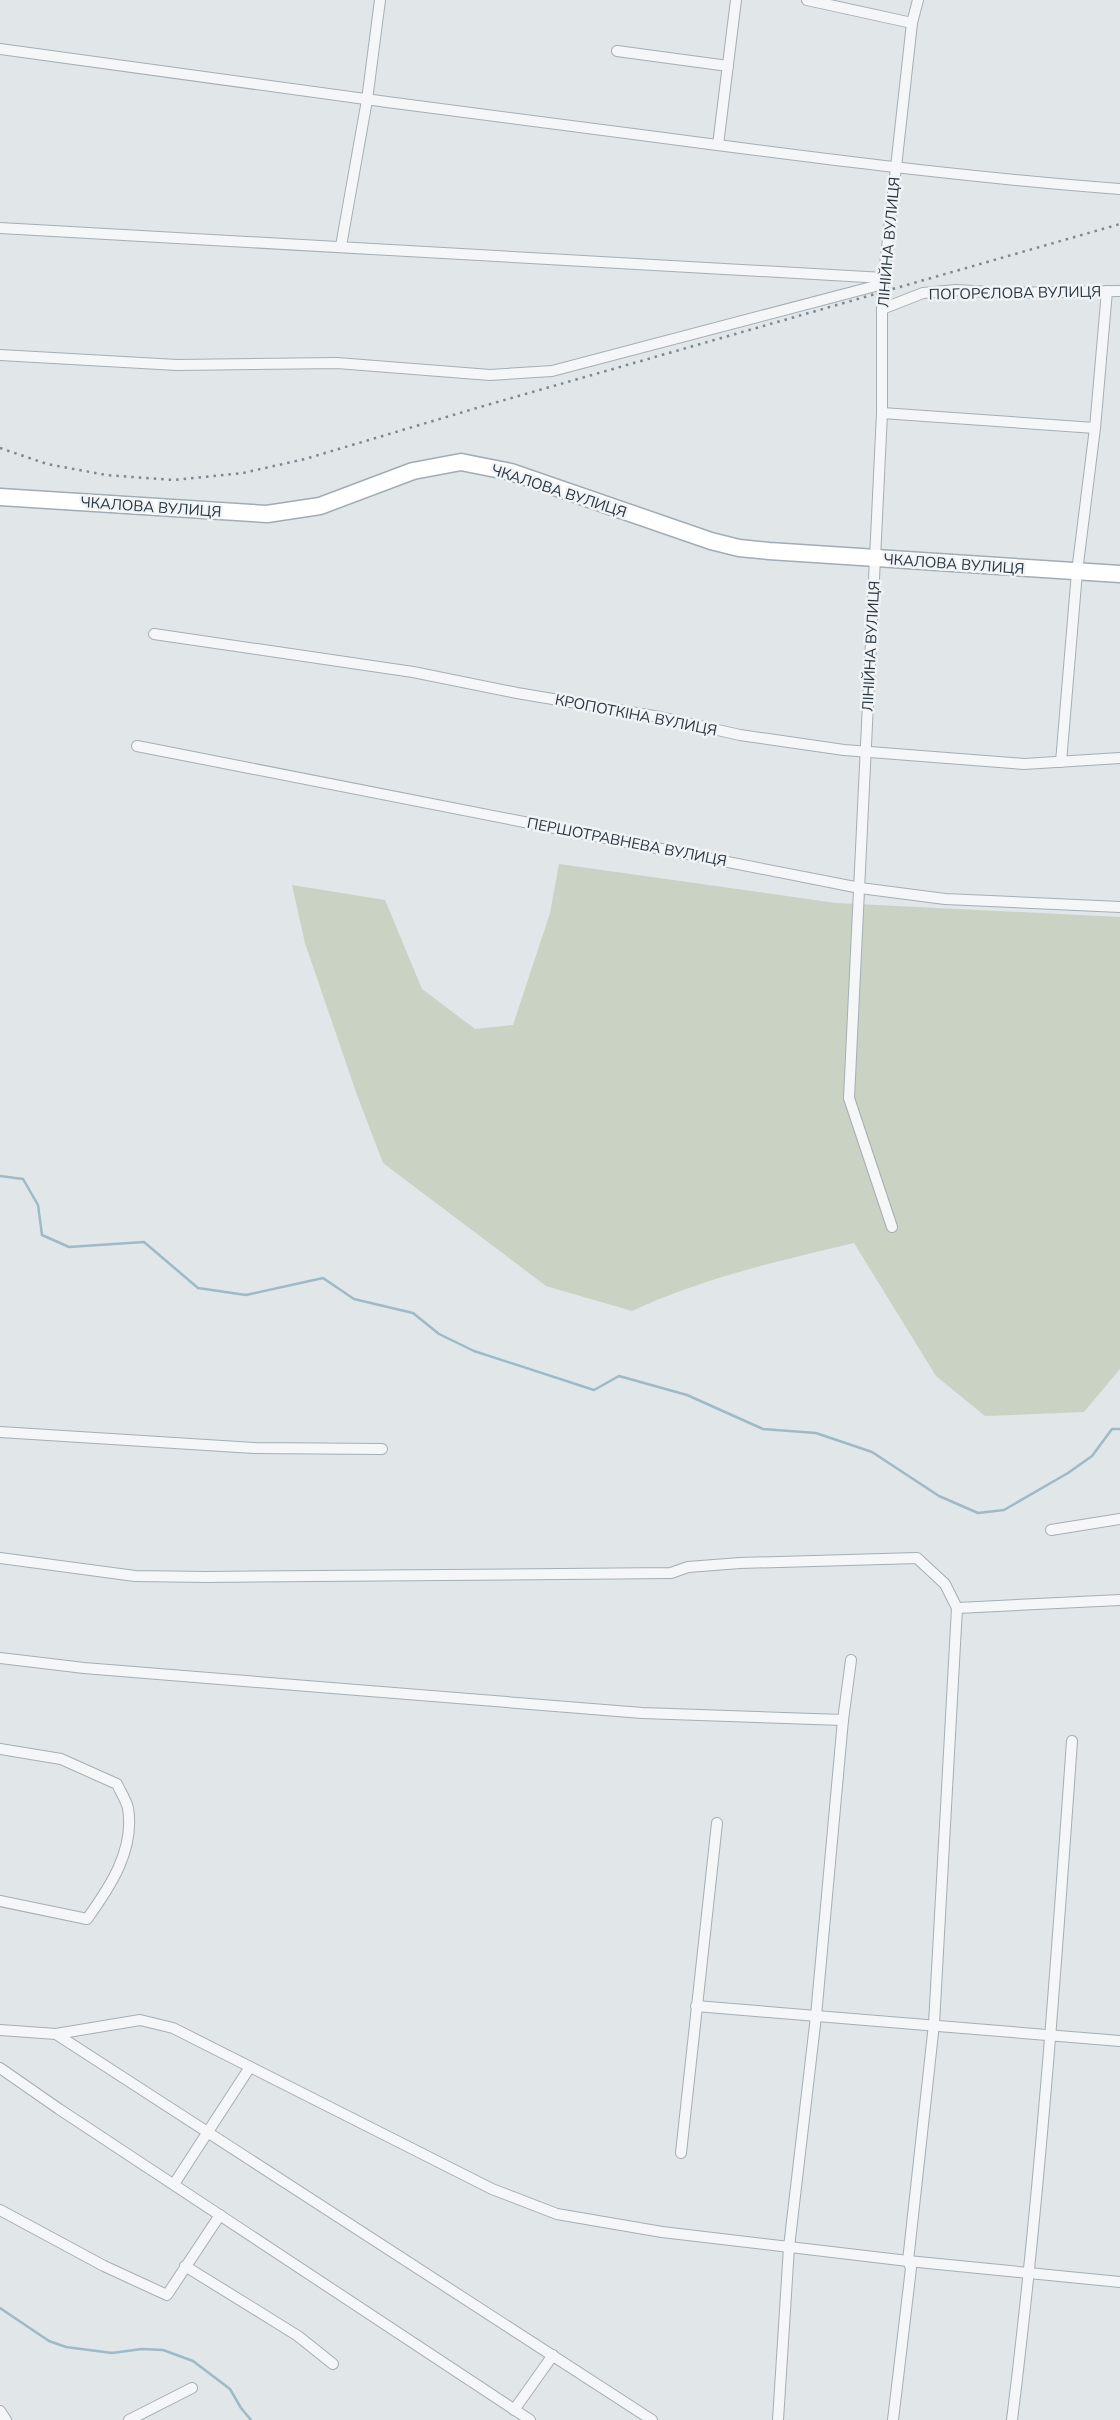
<svg xmlns="http://www.w3.org/2000/svg" width="1120" height="2420" font-family="'Nunito Sans',sans-serif">
<rect width="100%" height="100%" fill="#e1e6e9"/>
<path fill="#cad2c3" d="M559,864L836,903L1120,917V1369L1084,1412L985,1416L936,1376L854,1243C778,1261 703,1278 632,1311L546,1286L383,1163L357,1095L305,943L292,885L385,900L422,989L475,1029L513,1025L550,913Z"/>
<g fill="none" stroke-linecap="round" stroke-linejoin="round">
<g stroke="#9ebac7" stroke-width="2.5">
<polyline points="0,1176 23,1179 38,1205 42,1235 69,1247 144,1242 198,1288 246,1295 323,1278 354,1299 413,1313 439,1334 474,1351 594,1390 619,1376 687,1395 763,1429 816,1433 872,1452 939,1496 978,1513 1004,1510 1068,1473 1092,1456 1112,1429 1120,1429"/>
<polyline points="0,2308 49,2341 66,2347 112,2353 142,2349 163,2350 193,2361 230,2389 241,2408 251,2420"/>
</g>
<g stroke="#a6aeb3" stroke-width="12">
<g id="minor">
<polyline points="807,0 912,23"/>
<path d="M0,49C214,79 427,108 641,135C800,156 960,177 1120,189"/>
<polyline points="617,51 728,66"/>
<polyline points="718,145 736,0"/>
<polyline points="0,228 884,278"/>
<polyline points="341,246 367,100 380,0"/>
<polyline points="882,309 923,293 956,290 1006,293 1120,291"/>
<polyline points="0,355 177,365 337,363 490,375 552,371 883,284"/>
<polyline points="882,413 1095,428"/>
<polyline points="154,634 413,672 517,693 660,717 740,735 844,750 1024,764 1120,758"/>
<polyline points="137,746 860,888 945,899 1120,907"/>
<polyline points="1061,762 1077,572 1095,428 1107,291"/>
<polyline points="892,1227 849,1098 882,413 882,293 912,23 918,0"/>
<polyline points="0,1432 254,1448 382,1449"/>
<polyline points="1051,1530 1120,1519"/>
<polyline points="0,1558 135,1576 206,1577 671,1573 688,1567 740,1563 917,1558 945,1584 957,1608 934,2024 908,2261 911,2268 893,2420"/>
<polyline points="957,1608 1120,1600"/>
<polyline points="0,1658 84,1668 642,1713 843,1720"/>
<path d="M0,1749L61,1759L117,1784C120,1791 126,1800 128,1808C135,1850 110,1887 87,1919L0,1901"/>
<polyline points="696,2006 1120,2041"/>
<polyline points="0,2030 56,2034 140,2020 173,2028 492,2189 557,2214 662,2232 908,2261 1120,2282"/>
<polyline points="56,2034 652,2420"/>
<polyline points="0,2068 59,2109 530,2420"/>
<polyline points="681,2153 717,1823"/>
<polyline points="174,2184 250,2067"/>
<polyline points="0,2210 104,2266 167,2295 220,2215"/>
<polyline points="185,2266 298,2336 333,2364"/>
<polyline points="514,2410 553,2355"/>
<polyline points="0,2411 6,2420"/>
<polyline points="129,2420 192,2388"/>
<polyline points="778,2420 789,2247 816,2016 843,1720 851,1660"/>
<path d="M1012,2420C1040,2194 1056,1968 1072,1741"/>
</g>
</g>
<g stroke="#a1acb4" stroke-width="19">
<polyline id="primary" points="0,497 267,514 320,506 413,471 461,462 511,472 711,541 739,548 769,551 1120,574"/>
</g>
<use href="#minor" stroke="#f4f6f8" stroke-width="10"/>
<use href="#primary" stroke="#fff" stroke-width="16"/>
<polyline stroke="#7b8892" stroke-width="2.5" stroke-dasharray="2.5 5" stroke-linecap="butt" points="0,448 47,464 106,475 173,480 243,473 305,459 480,407 1120,224"/>
</g>
<g text-anchor="middle" dominant-baseline="central" stroke-width="5" stroke-linejoin="round" paint-order="stroke">
<g font-size="15" fill="#2a3640" stroke="#f1f4f7">
<text transform="translate(889 242) rotate(-85)">ЛІНІЙНА ВУЛИЦЯ</text>
<text transform="translate(1015 293) rotate(-1)">ПОГОРЄЛОВА ВУЛИЦЯ</text>
<text transform="translate(559 491) rotate(18)">ЧКАЛОВА ВУЛИЦЯ</text>
<text transform="translate(151 507) rotate(4)">ЧКАЛОВА ВУЛИЦЯ</text>
<text transform="translate(954 564) rotate(4)">ЧКАЛОВА ВУЛИЦЯ</text>
<text transform="translate(871 646) rotate(-87)">ЛІНІЙНА ВУЛИЦЯ</text>
<text transform="translate(636 715) rotate(11)">КРОПОТКІНА ВУЛИЦЯ</text>
<text transform="translate(627 842) rotate(11)">ПЕРШОТРАВНЕВА ВУЛИЦЯ</text>
</g>
</g>
</svg>
